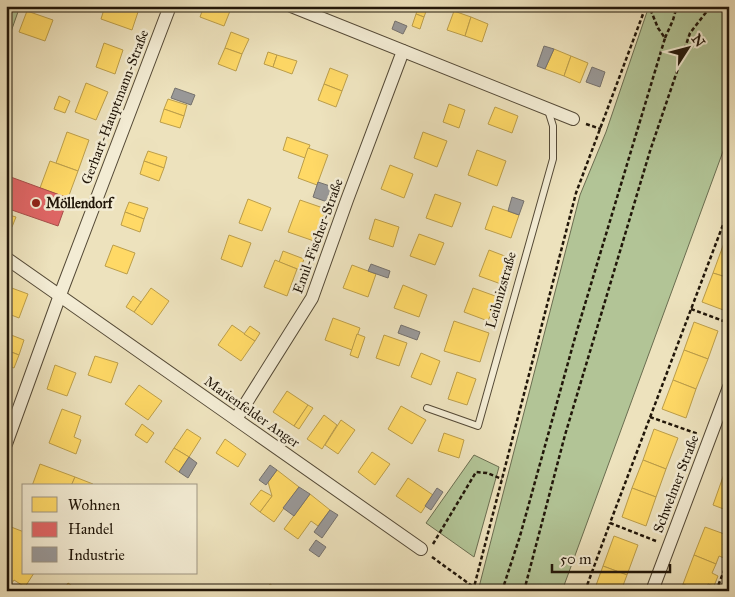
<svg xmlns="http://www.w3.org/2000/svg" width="735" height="597" font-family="'IM FELL Great Primer',serif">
<rect width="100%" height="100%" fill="#ede2bd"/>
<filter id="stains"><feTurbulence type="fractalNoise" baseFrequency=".004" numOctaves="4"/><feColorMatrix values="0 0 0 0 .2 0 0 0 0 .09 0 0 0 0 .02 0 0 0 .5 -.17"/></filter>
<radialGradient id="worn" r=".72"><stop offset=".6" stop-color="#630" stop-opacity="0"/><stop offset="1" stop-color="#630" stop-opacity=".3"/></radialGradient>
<g fill="#b2c496" stroke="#6a6d50">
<polygon points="6,6 20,6 6,46"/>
<polygon points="649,6 729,6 729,135 562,591 478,591 580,195 606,132"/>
<polygon points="474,455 499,467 474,557 426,523"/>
</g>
<g fill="#ffd966" stroke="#bc9e4a">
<polygon points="105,6 140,6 132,30 101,19"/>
<polygon points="204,6 232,6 224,26 200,17"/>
<polygon points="419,6 428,6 424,17 416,14"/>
<polygon points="27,11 53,20 45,41 19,32"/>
<polygon points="454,11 471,17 465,36 447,30"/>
<polygon points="416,14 424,17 420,29 412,26"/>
<polygon points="471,17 488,24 482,42 465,36"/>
<polygon points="231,32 249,39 242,54 225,48"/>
<polygon points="104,43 123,50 115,74 96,67"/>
<polygon points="225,48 242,54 236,71 218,64"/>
<polygon points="554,49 571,56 564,76 545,69"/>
<polygon points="268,52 277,55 273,67 264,64"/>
<polygon points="277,55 297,61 292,74 273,67"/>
<polygon points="571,56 588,63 580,83 564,76"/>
<polygon points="330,68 348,75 342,91 324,84"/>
<polygon points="86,83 108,92 96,120 75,112"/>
<polygon points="324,84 342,91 336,107 318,100"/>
<polygon points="59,96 70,101 65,113 54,109"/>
<polygon points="168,99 187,105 184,116 164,109"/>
<polygon points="449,104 465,110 459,128 443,122"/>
<polygon points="495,107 518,116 512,133 488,124"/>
<polygon points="164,109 184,116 180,128 160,122"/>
<polygon points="67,132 89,140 78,171 56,163"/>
<polygon points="423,132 447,141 437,167 414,158"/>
<polygon points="287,137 310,145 305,158 283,150"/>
<polygon points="308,148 328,155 317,185 298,178"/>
<polygon points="477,150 506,161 497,186 468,175"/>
<polygon points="148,151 167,157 164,168 144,161"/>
<polygon points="50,161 78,171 68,198 40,188"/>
<polygon points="144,161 164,168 159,181 140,174"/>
<polygon points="390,165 413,174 404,198 381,189"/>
<polygon points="435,194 461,203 452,227 426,218"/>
<polygon points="248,199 271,208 262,231 239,223"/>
<polygon points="300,200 326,209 314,241 288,232"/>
<polygon points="129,202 148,208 144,219 125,212"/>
<polygon points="493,206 519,215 511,238 485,229"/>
<polygon points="125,212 144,219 140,232 121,225"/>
<polygon points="9,215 16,217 12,227 6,225"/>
<polygon points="375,219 399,227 393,247 369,239"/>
<polygon points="419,234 444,243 435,265 410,256"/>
<polygon points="229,235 251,243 242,267 221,259"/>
<polygon points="724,243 729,245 729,278 713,273"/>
<polygon points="113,245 135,253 127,274 105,266"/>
<polygon points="489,250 510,258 501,284 479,276"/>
<polygon points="283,251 304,259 300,270 279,262"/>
<polygon points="275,260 297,269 287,296 264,287"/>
<polygon points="352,265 376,274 368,297 343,288"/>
<polygon points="713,273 729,278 729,304 726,311 702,302"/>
<polygon points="6,281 11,283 9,287 28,294 19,318 6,313"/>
<polygon points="403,285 427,295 419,317 394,308"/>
<polygon points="151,288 169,301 152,325 134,312"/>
<polygon points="473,288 498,297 488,321 464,312"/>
<polygon points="133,296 141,302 134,312 126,307"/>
<polygon points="333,318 360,328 352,350 325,340"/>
<polygon points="454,321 489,333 480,362 444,351"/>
<polygon points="694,322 718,331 708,359 684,350"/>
<polygon points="232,325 255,341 241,361 218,345"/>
<polygon points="250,326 260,333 255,341 244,334"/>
<polygon points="6,333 24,340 19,355 6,350"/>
<polygon points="357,334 365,337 358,358 350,355"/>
<polygon points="384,335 407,343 399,366 376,358"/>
<polygon points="6,350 19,355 14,368 6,365"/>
<polygon points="684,350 708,359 696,389 673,380"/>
<polygon points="421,353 440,361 431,385 411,377"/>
<polygon points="95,356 118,363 111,383 88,375"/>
<polygon points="55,365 76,373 67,396 47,389"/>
<polygon points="457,372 476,379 467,405 448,399"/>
<polygon points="673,380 696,389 686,418 662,409"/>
<polygon points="139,385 162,401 148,420 125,404"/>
<polygon points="287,391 308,405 294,426 273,412"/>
<polygon points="308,405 313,408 299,429 294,426"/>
<polygon points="401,406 426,420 412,444 388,429"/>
<polygon points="62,409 81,416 74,437 81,440 76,454 49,443"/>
<polygon points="324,415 337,425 322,449 307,439"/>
<polygon points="341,420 355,430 338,454 325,445"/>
<polygon points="142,424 154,433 147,443 135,435"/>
<polygon points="187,429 201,438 189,457 174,448"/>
<polygon points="654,429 678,438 666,469 643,460"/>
<polygon points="444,433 464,440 459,458 438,451"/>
<polygon points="225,439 246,454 238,467 216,453"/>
<polygon points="174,448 189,457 179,472 165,462"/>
<polygon points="372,452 390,464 375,485 358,472"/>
<polygon points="643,460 666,469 656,497 632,488"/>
<polygon points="40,464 75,477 71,486 32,486"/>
<polygon points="277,470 299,487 274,522 260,512 272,496 268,482"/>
<polygon points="724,474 729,476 729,511 713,505"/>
<polygon points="75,477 93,484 92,486 71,486"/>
<polygon points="408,478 433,495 421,513 396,496"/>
<polygon points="632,488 656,497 646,526 622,517"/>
<polygon points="261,490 272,496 260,512 250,504"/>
<polygon points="310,494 330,510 318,526 311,521 298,539 284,529"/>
<polygon points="6,525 24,532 24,573 34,573 25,587 14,580 12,583 6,577 6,567 10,563 6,555"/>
<polygon points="705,527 727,535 723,545 728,547 724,558 719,556 716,564 694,555"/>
<polygon points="614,536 638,545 627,575 603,566"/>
<polygon points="694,555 716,564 712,573 718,576 714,586 708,584 705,591 699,591 683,584"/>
<polygon points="603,566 627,575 621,591 594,591"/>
<polygon points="68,583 78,590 77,591 63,591"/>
<polygon points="270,584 280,591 265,591"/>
<polygon points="683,584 699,591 680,591"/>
</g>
<polygon fill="#e06666" stroke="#a74e4a" points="8,176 68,198 58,226 6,208 6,181"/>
<g fill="#999" stroke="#75726e">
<polygon points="395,21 407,26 403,34 392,29"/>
<polygon points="544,46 554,49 545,69 537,66"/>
<polygon points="592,67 605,72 600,87 586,82"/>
<polygon points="175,88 195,95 191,105 171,98"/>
<polygon points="318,182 339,189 333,204 313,197"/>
<polygon points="512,197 524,201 519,215 508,211"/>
<polygon points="371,264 390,271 388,278 368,271"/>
<polygon points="401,325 420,332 417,340 398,333"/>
<polygon points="189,457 197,463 188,478 179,472"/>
<polygon points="270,465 277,470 266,485 259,480"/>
<polygon points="299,487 310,494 294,516 283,508"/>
<polygon points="437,488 443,492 431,510 425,506"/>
<polygon points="330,510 338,515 322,538 314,532"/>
<polygon points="316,540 326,547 319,557 309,550"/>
</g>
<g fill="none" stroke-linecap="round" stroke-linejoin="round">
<g stroke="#544936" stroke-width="8">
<polyline id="lane" points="427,408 478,426 553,159 553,126 548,110"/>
</g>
<g stroke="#544936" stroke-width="14">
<g id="street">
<polyline points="291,6 573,119"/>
<polyline points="6,258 421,549"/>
<polyline points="236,419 312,298 347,200 403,51"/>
<polyline points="6,444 60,295 170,6"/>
<polyline points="652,591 729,387"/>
</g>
</g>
<g stroke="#211609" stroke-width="2.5" stroke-dasharray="4 2.5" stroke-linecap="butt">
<polyline points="665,38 673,20 677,6"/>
<polyline points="586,124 601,129"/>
<polyline points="691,309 729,323"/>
<polyline points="650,417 698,434"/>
<polyline points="656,541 610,523 729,209"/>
<polyline points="433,544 476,472 487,473 502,479"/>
<polyline points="432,557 479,591"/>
<polyline points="473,591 576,193 646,6"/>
<polyline points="502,591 520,536 576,334 665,38 658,28 649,6"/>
<polyline points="524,591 565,435 650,151 690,33 711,6"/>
<polyline points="585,591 610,523"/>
<polyline points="716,591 729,558"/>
</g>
<use href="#lane" stroke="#f3ecd4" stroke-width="6"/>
<use href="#street" stroke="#f3ecd4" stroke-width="12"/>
</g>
<circle fill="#8f2418" stroke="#f3ecd4" stroke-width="2" cx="36" cy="203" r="5"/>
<g text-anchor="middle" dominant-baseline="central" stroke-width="5" stroke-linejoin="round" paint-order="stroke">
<g font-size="14" fill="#211609" stroke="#f3ecd4">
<text transform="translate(115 107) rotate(-69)">Gerhart-Hauptmann-Straße</text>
<text transform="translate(318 236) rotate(-70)">Emil-Fischer-Straße</text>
<text transform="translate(501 290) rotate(-74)">Leibnizstraße</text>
<text transform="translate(252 412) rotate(35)">Marienfelder Anger</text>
<text transform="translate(676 484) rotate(-69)">Schwelmer Straße</text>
</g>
<g font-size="14" font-weight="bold" fill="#211609" stroke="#f3ecd4" text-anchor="start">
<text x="46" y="203">Möllendorf</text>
</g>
</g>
<rect width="735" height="597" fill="none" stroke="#ede2bd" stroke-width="25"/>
<rect x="8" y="8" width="720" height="582" fill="none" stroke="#211609" stroke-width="2.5"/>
<rect x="12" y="12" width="710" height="572" fill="none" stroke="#211609"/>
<rect x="22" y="484" width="175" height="90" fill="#f3ecd4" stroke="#9f9683"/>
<rect x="32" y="497" width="25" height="15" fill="#ffd966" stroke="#9f9683"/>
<text x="68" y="510" font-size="15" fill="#211609">Wohnen</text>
<rect x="32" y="522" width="25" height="15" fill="#e06666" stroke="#9f9683"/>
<text x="68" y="534" font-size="15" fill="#211609">Handel</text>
<rect x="32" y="547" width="25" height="15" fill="#999999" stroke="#9f9683"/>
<text x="68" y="560" font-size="15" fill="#211609">Industrie</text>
<g transform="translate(688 48) rotate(54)" stroke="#f3ecd4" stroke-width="4" paint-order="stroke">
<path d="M0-4L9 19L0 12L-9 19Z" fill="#211609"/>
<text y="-8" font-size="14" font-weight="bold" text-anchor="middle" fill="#211609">N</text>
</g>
<path d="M552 564v8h118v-8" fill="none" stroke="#211609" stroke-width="2.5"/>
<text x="560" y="564" font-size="15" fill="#211609" stroke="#f3ecd4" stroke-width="4" paint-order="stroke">50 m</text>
<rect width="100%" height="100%" filter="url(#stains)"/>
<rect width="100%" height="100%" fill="url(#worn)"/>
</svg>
